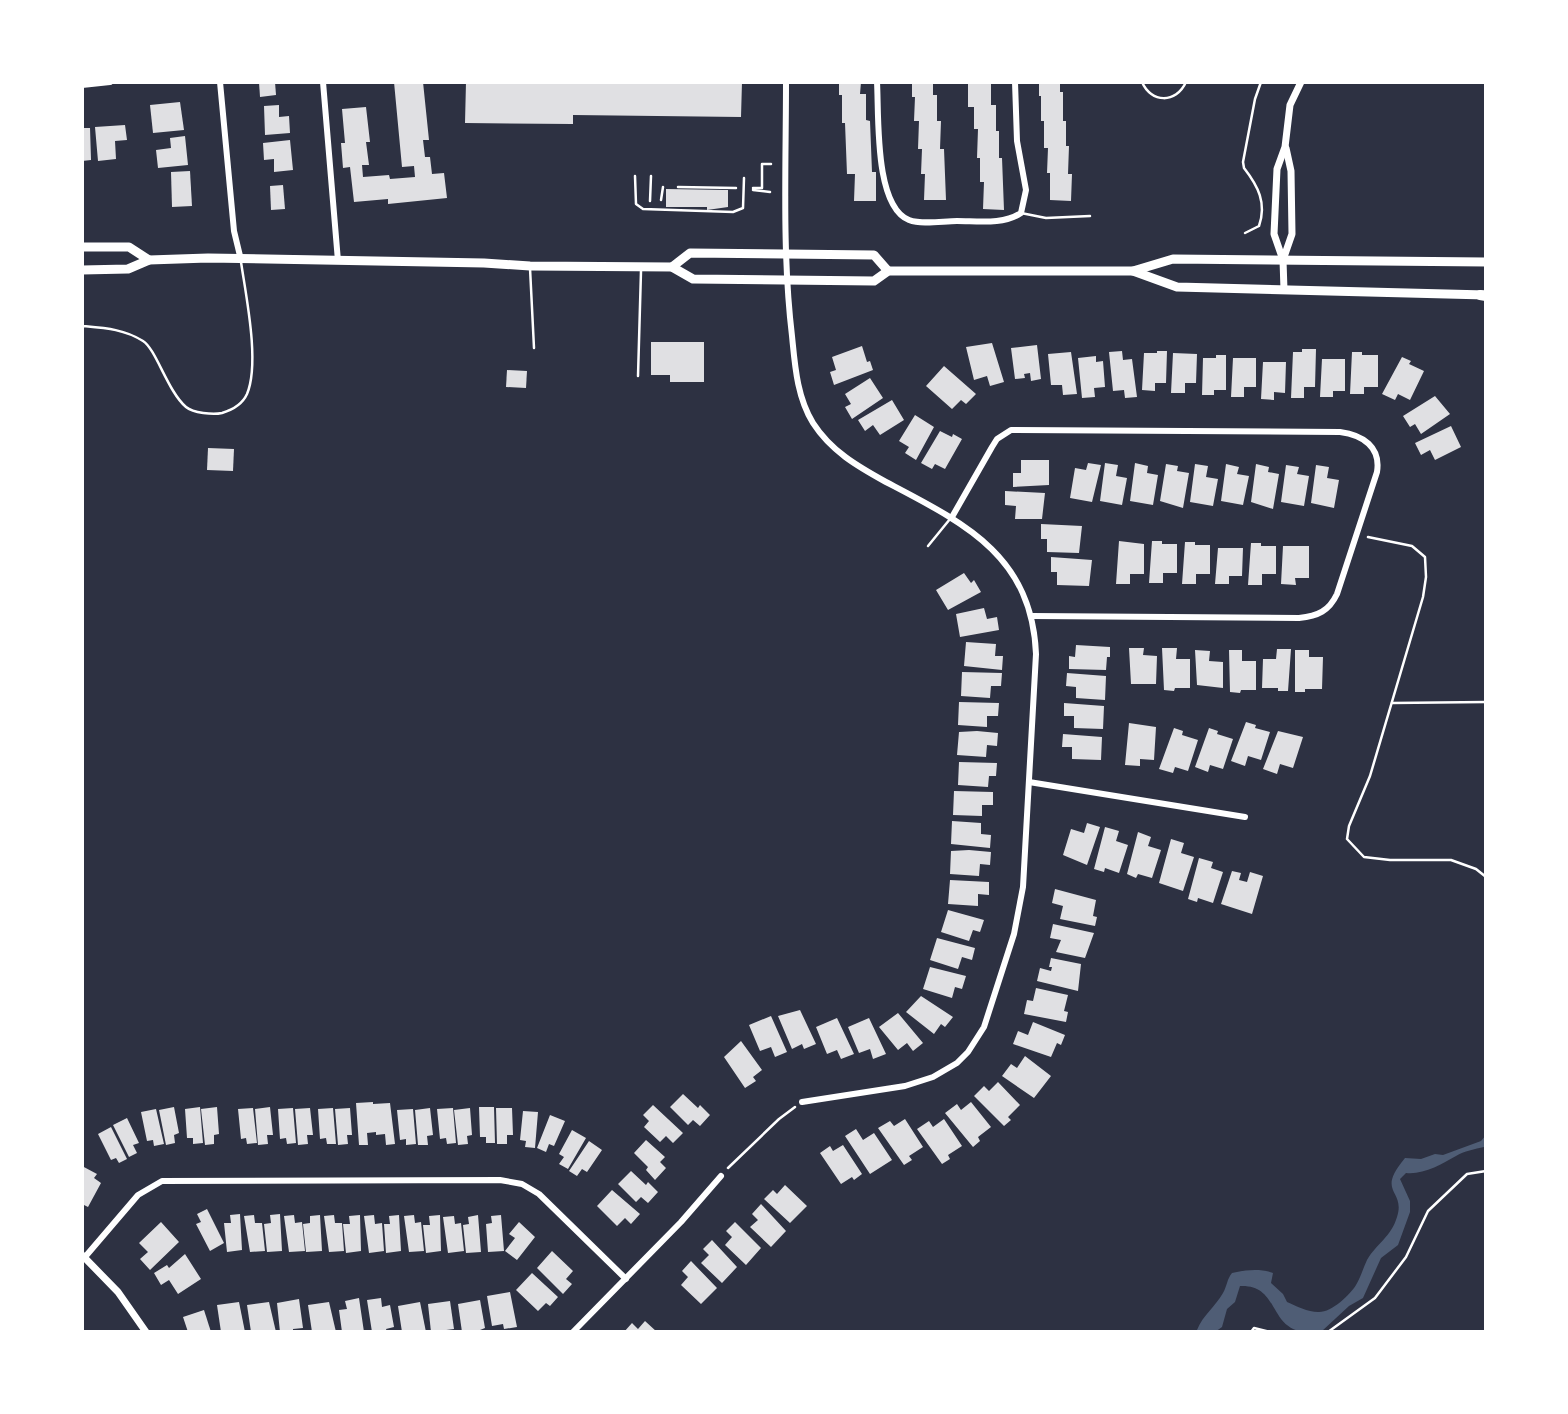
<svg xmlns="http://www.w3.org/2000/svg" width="1568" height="1414" font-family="Poppins,sans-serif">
<rect width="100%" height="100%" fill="#2d3142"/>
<path fill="#4f5d75" d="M1486,1135L1484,1147C1475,1149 1464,1151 1456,1156C1442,1164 1423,1175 1406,1173L1400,1179L1410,1201V1212L1398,1245L1381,1258L1363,1298L1349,1306L1322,1331C1264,1341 1285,1284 1240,1286L1235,1302L1227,1309L1222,1327L1215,1332H1189L1197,1330C1203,1315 1215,1307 1223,1293C1227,1286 1227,1279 1232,1273C1245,1270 1260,1268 1273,1273L1271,1283L1283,1294L1287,1302C1296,1306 1308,1312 1318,1312C1331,1313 1350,1295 1356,1285C1361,1277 1363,1268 1367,1260C1377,1243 1391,1237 1397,1217C1406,1189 1375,1194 1405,1158L1421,1159L1435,1154L1443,1155L1481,1141Z"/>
<g fill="#e0e0e3">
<polygon points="259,82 275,82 276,95 260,97"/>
<polygon points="394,82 423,82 429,140 423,140 425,157 430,157 432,174 444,173 447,198 388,204 388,199 354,202 350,167 343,168 341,143 345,143 342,109 366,107 370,142 366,142 369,165 362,165 363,177 389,175 390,179 415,177 414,166 402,167"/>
<polygon points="466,82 742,82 741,117 573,115 573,124 465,123"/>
<polygon points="839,82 861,82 860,94 866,94 866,120 870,121 872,172 876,172 876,201 854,201 855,174 847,174 845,123 842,123 842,95 839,95"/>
<polygon points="912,82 933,82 933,95 937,95 937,121 941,121 940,149 944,149 946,200 924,200 925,174 921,174 922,149 918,149 919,121 914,121 915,97 912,97"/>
<polygon points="968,82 991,82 991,105 996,105 996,131 999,131 999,158 1002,158 1004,210 983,209 984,182 980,182 980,158 977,158 978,129 974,129 974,107 968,107"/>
<polygon points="1039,82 1060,82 1060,92 1063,92 1063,121 1066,121 1066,146 1069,146 1068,174 1072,174 1071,201 1050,200 1050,173 1047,173 1048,148 1044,148 1044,121 1041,121 1041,96 1039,96"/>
<polygon points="180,102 184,130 153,133 150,105"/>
<polygon points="279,105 279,117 289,116 290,133 265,135 264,106"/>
<polygon points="125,125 127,140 115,141 116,159 98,161 95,127"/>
<polygon points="82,128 90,128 91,160 82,161"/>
<polygon points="185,136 188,165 158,168 156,150 171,148 170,138"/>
<polygon points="290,140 293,170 274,172 274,159 264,160 263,143"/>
<polygon points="190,171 192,206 172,207 171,172"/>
<polygon points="283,185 285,209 271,210 270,186"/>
<polygon points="666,189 728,190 728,207 707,210 707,207 666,207"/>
<polygon points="651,342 704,342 704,382 670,382 670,375 651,375"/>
<polygon points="992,343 1004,382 990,386 987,376 974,380 966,347"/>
<polygon points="1037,345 1041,379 1031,381 1030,373 1024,374 1025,378 1015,379 1011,348"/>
<polygon points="862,346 867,362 870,361 873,370 834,385 830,372 836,370 832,357"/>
<polygon points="1302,349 1316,349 1315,387 1304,387 1304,398 1291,398 1293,352 1302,352"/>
<polygon points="1122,351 1123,360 1132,359 1137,397 1125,398 1124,390 1113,391 1109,352"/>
<polygon points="1157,351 1167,351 1166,383 1155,383 1155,391 1142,390 1144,353 1157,353"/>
<polygon points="1071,352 1077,394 1063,395 1062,385 1051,385 1048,354"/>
<polygon points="1352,352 1362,352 1362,355 1378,355 1378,387 1364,387 1364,394 1350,394"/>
<polygon points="1173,353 1197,354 1196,383 1185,383 1185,393 1171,393"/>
<polygon points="1216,355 1226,355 1226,390 1214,390 1214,395 1202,395 1203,358 1216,358"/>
<polygon points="1096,356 1096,362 1103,361 1105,387 1094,388 1095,397 1082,398 1078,358"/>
<polygon points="1402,357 1411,361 1409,364 1424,371 1410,400 1398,394 1395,400 1382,394"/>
<polygon points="1233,358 1256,358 1256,387 1244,387 1244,397 1231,397"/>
<polygon points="1322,359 1345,359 1345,391 1333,391 1333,397 1320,397"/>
<polygon points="1263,362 1286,362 1285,393 1274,392 1274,400 1261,399"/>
<polygon points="944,366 976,394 966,404 961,400 952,409 926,386"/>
<polygon points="507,370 527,371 526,388 506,387"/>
<polygon points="870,378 883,398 852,419 845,407 851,404 845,394"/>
<polygon points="1435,396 1450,414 1421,434 1415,424 1410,427 1403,416"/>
<polygon points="892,400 904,420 880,435 873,425 865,431 858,420"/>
<polygon points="915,415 934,427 916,460 905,453 909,447 899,441"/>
<polygon points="1451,426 1461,447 1435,460 1430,450 1421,455 1415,443"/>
<polygon points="940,431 952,437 953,434 962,439 945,469 935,464 932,469 921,463"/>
<polygon points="208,448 234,449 233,471 207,470"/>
<polygon points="1021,460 1049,460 1049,485 1013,487 1013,473 1021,473"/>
<polygon points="1088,463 1101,465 1092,502 1070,498 1075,468 1086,470"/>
<polygon points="1105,463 1118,465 1116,476 1127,478 1122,505 1100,501"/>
<polygon points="1135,463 1148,466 1147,473 1158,475 1153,505 1130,501"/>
<polygon points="1166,464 1178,466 1177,471 1189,473 1183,508 1160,501"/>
<polygon points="1195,464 1208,466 1206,477 1218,479 1213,506 1190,502"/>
<polygon points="1226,464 1239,467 1237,474 1249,476 1243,505 1221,501"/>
<polygon points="1256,464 1269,467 1268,472 1279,474 1273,509 1251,502"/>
<polygon points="1286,465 1299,467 1297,474 1309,476 1304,506 1281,502"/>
<polygon points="1316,465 1329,467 1327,478 1339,480 1334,508 1311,503"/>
<polygon points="1005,491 1045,493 1042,519 1015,519 1016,506 1005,505"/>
<polygon points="1041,524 1082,526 1079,553 1047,552 1047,539 1041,539"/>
<polygon points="1119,541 1144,544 1144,574 1130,574 1130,584 1116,584"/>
<polygon points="1152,541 1162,541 1162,544 1177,544 1177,573 1163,573 1163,583 1149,583"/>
<polygon points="1185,542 1195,542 1195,545 1210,545 1210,574 1196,574 1196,584 1182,584"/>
<polygon points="1251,543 1261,543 1261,546 1276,546 1276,574 1262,574 1262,585 1248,585"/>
<polygon points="1283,546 1309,546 1309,578 1295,578 1296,585 1281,584"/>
<polygon points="1218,548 1243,548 1242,576 1229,576 1229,584 1215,584"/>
<polygon points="1051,557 1092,560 1089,586 1057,585 1057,572 1051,572"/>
<polygon points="964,573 971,583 974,580 981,592 948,610 936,590"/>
<polygon points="984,608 987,619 997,617 999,630 960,637 956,614"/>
<polygon points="966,642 996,644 995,656 1003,656 1002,670 964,666"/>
<polygon points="1076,645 1110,647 1110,657 1107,657 1106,670 1069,669 1069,656 1075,657"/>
<polygon points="1129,648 1144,648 1143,655 1157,656 1156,684 1131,684"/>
<polygon points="1162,648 1177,648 1176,659 1190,659 1190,688 1175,688 1174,691 1164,690"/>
<polygon points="1277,649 1291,649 1288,691 1278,691 1278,688 1262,688 1263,659 1276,659"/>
<polygon points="1195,650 1210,651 1209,661 1223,662 1223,688 1197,685"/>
<polygon points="1229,650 1242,650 1242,661 1256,661 1256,690 1241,690 1240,693 1230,692"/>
<polygon points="1295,650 1309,650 1309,657 1323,657 1322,689 1305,689 1305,692 1295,692"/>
<polygon points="962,672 1002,673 1001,686 991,686 990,698 961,696"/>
<polygon points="1067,673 1106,676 1105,700 1076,698 1076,687 1066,686"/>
<polygon points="959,702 999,703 998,716 987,716 987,727 958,725"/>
<polygon points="1064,703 1104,706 1103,729 1074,728 1074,716 1064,716"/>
<polygon points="1246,722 1256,725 1255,728 1270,732 1261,760 1248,756 1245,766 1231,761"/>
<polygon points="1129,723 1156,727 1154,760 1140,759 1140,766 1125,765"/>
<polygon points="1174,728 1183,731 1182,735 1198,740 1188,771 1175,767 1173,773 1159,769"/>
<polygon points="1209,728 1218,731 1217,734 1233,739 1223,769 1210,765 1208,772 1195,767"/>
<polygon points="977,731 998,733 997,746 987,745 986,757 957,755 959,732"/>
<polygon points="1278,731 1303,737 1293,768 1280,764 1277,774 1263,769"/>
<polygon points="1063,734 1102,737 1101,760 1072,759 1072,747 1062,747"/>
<polygon points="959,762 997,763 996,776 989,776 988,787 958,785"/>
<polygon points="954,791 993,792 993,805 982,805 982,816 953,815"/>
<polygon points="952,821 981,823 981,834 991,835 990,848 951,844"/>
<polygon points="1087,823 1100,827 1087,865 1063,855 1071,829 1084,833"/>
<polygon points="1105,827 1119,831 1116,841 1128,845 1119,873 1105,868 1104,872 1094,869"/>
<polygon points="1138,832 1151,837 1148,846 1161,850 1152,878 1138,874 1136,878 1127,874"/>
<polygon points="1171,839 1184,843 1181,853 1194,857 1183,891 1159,883"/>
<polygon points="969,850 991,852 990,865 980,864 979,876 950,874 951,851"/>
<polygon points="1199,858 1213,862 1211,868 1223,872 1213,903 1198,898 1197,902 1188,899"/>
<polygon points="1232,871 1241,873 1239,880 1247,882 1250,872 1263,876 1252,914 1221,904"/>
<polygon points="950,880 989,882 989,895 978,894 978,906 948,904"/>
<polygon points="1055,889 1096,900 1093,916 1097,917 1095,926 1060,919 1063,906 1052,903"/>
<polygon points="948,910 984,920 980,932 973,930 969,941 941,932"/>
<polygon points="1053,924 1094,933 1085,958 1056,952 1061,940 1050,938"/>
<polygon points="937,938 975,948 972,960 962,957 958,969 930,960"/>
<polygon points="1051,958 1081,964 1078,991 1037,981 1040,968 1051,971 1052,967 1049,967"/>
<polygon points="930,967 966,976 962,989 955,987 952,998 923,989"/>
<polygon points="1036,988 1068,995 1064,1011 1068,1012 1066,1022 1024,1014 1027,1000 1033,1001"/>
<polygon points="921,996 953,1017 945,1027 941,1024 934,1034 906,1012"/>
<polygon points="800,1010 816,1044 804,1049 802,1044 792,1049 778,1016"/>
<polygon points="898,1013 923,1043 913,1051 907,1043 898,1050 879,1027"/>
<polygon points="771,1016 787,1052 775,1057 771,1047 760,1051 749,1025"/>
<polygon points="837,1018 854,1054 841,1059 837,1050 827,1054 816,1027"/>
<polygon points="869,1018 886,1054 873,1059 870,1049 859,1053 848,1027"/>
<polygon points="1033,1022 1065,1035 1061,1045 1057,1043 1051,1057 1013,1044 1018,1031 1028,1035"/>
<polygon points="741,1041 762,1070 753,1077 756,1081 745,1088 724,1057"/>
<polygon points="1025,1056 1051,1076 1034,1098 1002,1076 1011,1064 1017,1068"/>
<polygon points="998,1082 1020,1105 1008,1117 1011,1120 1004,1126 974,1096 984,1086 989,1091"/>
<polygon points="683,1094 698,1108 700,1105 710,1115 700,1126 693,1120 688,1125 670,1107"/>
<polygon points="373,1102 373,1104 390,1103 395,1144 386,1145 385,1134 376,1135 376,1132 367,1133 368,1145 359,1145 356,1103"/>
<polygon points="971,1102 991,1127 978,1137 980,1141 973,1147 945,1113 957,1104 961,1110"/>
<polygon points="653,1105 683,1133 673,1143 666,1136 660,1142 644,1127 649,1121 643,1115"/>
<polygon points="174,1107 179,1133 174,1135 175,1143 166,1145 159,1110"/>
<polygon points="200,1107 203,1143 193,1144 193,1138 187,1138 185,1109"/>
<polygon points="217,1107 219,1134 214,1135 214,1144 205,1145 201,1109"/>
<polygon points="270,1107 273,1135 267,1135 268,1144 258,1145 255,1109"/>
<polygon points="479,1107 494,1107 495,1143 486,1143 486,1137 480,1137"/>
<polygon points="253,1108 257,1143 247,1144 246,1138 241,1139 238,1109"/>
<polygon points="293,1108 296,1143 287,1144 286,1138 280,1139 278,1109"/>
<polygon points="310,1108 313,1135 307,1135 308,1144 298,1145 295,1109"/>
<polygon points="333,1108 336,1144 327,1144 326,1138 320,1139 318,1109"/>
<polygon points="350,1108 352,1135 347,1135 348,1144 338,1145 335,1109"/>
<polygon points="430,1108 433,1135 427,1136 428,1145 418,1145 415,1110"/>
<polygon points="453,1108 456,1143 447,1144 446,1138 440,1139 437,1109"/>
<polygon points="470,1108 472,1135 467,1136 468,1144 458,1145 454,1110"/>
<polygon points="496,1108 512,1108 513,1135 507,1135 507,1144 497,1144"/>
<polygon points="156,1109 164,1144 154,1146 153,1140 147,1141 141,1112"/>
<polygon points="413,1109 416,1144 406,1145 406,1139 400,1140 397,1110"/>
<polygon points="523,1111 538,1112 535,1148 525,1147 526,1141 520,1140"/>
<polygon points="550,1115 565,1121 554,1146 549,1144 546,1152 537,1148"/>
<polygon points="127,1118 139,1143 133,1145 137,1153 129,1157 113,1125"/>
<polygon points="905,1119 923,1147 909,1156 912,1160 904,1165 878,1128 890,1121 894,1126"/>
<polygon points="944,1119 962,1146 948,1155 950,1159 942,1164 917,1129 929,1121 933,1127"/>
<polygon points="111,1127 127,1159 119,1163 116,1158 111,1160 98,1134"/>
<polygon points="856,1129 863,1140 874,1133 892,1160 870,1174 845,1136"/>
<polygon points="572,1130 586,1138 568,1169 559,1164 564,1157 559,1154"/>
<polygon points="646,1140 665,1157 660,1162 666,1168 655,1180 646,1170 648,1167 634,1153"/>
<polygon points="589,1141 602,1150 587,1172 582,1169 577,1176 569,1171"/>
<polygon points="843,1145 862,1174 854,1180 852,1177 841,1184 820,1153 830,1146 833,1151"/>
<polygon points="82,1166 97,1174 94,1178 101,1183 88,1207 82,1204"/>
<polygon points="631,1171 646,1185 648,1182 658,1192 648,1203 641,1197 636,1202 618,1184"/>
<polygon points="785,1185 807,1206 790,1223 764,1199 773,1190 777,1194"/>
<polygon points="612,1190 640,1214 631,1224 625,1218 617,1226 597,1206"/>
<polygon points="761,1204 786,1231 771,1247 750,1227 758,1220 752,1214"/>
<polygon points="207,1209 224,1243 210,1251 196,1224 201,1222 197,1214"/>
<polygon points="240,1214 242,1250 227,1252 224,1223 231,1223 230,1215"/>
<polygon points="280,1214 282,1251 267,1252 264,1224 271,1223 270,1215"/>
<polygon points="254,1215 255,1223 262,1223 265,1251 250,1252 244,1216"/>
<polygon points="294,1215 295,1223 302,1222 305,1251 289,1252 284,1216"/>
<polygon points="320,1215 322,1251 306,1252 303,1224 310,1223 310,1216"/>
<polygon points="334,1215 335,1223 342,1223 344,1251 329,1252 324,1216"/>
<polygon points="360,1215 361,1251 346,1253 343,1224 350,1224 349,1216"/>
<polygon points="374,1215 375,1224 382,1223 384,1251 369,1253 364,1216"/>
<polygon points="399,1215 401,1251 386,1253 384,1224 390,1224 389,1216"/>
<polygon points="414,1215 415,1223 421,1222 424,1251 409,1252 404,1216"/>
<polygon points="440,1215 441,1251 426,1253 423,1225 430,1225 429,1216"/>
<polygon points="478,1215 481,1252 466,1253 463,1225 469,1224 468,1217"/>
<polygon points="501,1215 504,1251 488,1252 486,1224 492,1223 491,1216"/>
<polygon points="454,1216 455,1224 461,1223 464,1251 448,1253 443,1217"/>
<polygon points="161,1222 179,1242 150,1270 140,1259 148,1252 139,1243"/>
<polygon points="519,1222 535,1237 517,1260 505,1251 515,1238 509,1234"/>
<polygon points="735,1222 761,1248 746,1265 725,1245 732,1237 726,1231"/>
<polygon points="712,1240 737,1267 722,1283 701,1263 709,1255 703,1249"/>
<polygon points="552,1251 573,1271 566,1279 572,1284 563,1294 537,1268"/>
<polygon points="185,1254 201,1279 178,1294 169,1280 161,1285 154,1273 167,1265 169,1268"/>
<polygon points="691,1261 717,1288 701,1304 681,1285 688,1277 682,1271"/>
<polygon points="532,1273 558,1297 550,1306 546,1303 538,1311 516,1290"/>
<polygon points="510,1292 517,1327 504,1329 503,1324 492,1326 487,1296"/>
<polygon points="359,1298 364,1332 342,1332 339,1310 347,1309 345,1301"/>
<polygon points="381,1298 382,1307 390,1305 394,1327 386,1329 387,1332 372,1332 367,1300"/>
<polygon points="299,1299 303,1328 293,1329 293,1332 280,1332 277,1303"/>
<polygon points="480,1300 485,1328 475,1332 462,1332 458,1304"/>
<polygon points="450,1301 454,1329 431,1332 428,1304"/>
<polygon points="239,1302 245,1332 221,1332 217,1305"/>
<polygon points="269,1302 276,1332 251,1332 247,1305"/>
<polygon points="329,1302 336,1332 312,1332 308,1305"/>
<polygon points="420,1302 426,1332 402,1332 398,1306"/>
<polygon points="204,1310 211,1332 188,1332 183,1317"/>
<polygon points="645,1321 657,1332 624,1332 632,1323 638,1329"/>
</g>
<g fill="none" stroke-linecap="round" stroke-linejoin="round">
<g stroke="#fff" stroke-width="2.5">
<polyline points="678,187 736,188"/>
<polyline points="753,188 762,188 762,164 771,164"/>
<polyline points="753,190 770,192"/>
<polyline points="661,200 663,187"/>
<polyline points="650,201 651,176"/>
<path d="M1245,233L1259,226C1267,203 1258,186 1244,168L1243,162L1255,99L1261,82"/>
<polyline points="1368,537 1412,546 1425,557 1426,577 1423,597 1370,776 1349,826 1347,839 1364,857 1390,860 1451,860 1476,869 1486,877"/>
<polyline points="1392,703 1486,702"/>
<polyline points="728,1168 779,1119 795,1107"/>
<polyline points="1251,1332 1254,1328 1270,1332"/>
<polyline points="1328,1332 1375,1298 1406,1257 1428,1211 1467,1174 1486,1171"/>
</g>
<g stroke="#fff" stroke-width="2.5">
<path d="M1142,82C1151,103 1176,104 1186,82"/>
<polyline points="635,176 636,204 643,209 733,212 743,208 744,178"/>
<polyline points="1021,213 1046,218 1090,216"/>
<polyline points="530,268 534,348"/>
<path d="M82,326C105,328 124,329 143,341C156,349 168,392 186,407C193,413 213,415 222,413C232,410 242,405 247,394C260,363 246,296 241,262"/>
<polyline points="638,376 641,271"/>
<polyline points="928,546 950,519"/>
</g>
<g stroke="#fff" stroke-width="6">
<polyline points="220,82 234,231 241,260"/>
<polyline points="323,82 338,261"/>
<path d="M786,82C786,167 782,252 792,336C795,366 797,397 813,423C831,451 857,466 886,482C964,523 1032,555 1036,654L1023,887L1014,934L984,1027L968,1052L957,1063L933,1077L905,1086L802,1102"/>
<path d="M877,82C879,115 874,206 909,220C922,225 943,221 957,221C978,221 1003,225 1021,213L1026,190L1017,141L1015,82"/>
<polyline points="82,85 110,82"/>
<path d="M952,517L992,447L997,439L1011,430L1340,432C1363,435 1381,447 1377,472L1337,594C1329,611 1318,616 1299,618L1032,616"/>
<polyline points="1029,782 1245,817"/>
<polyline points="85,1257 138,1195 162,1181 500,1180 522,1184 539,1194 626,1279"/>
<polyline points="573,1332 681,1222 721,1176"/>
</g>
<g stroke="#fff" stroke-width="7">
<polyline points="1283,260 1292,234 1291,171 1286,148"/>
<polyline points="1284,290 1283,260 1274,234 1277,169 1285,147 1290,105 1301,82"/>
<polyline points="82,1255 118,1292 146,1332"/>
</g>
<g stroke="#fff" stroke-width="9">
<polyline points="82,247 129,247 149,260"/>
<polyline points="672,267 690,253 874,255 888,271"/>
<polyline points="82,270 128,269 149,260 208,258 484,263 530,266 672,267 693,279 874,281 888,271 1133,271 1173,259 1486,262"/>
<polyline points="1133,271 1177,287 1486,295"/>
</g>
<polyline stroke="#fff" stroke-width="10" points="1480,295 1486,296"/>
</g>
<rect width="1568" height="1414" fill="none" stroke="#ffffff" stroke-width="168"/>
</svg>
